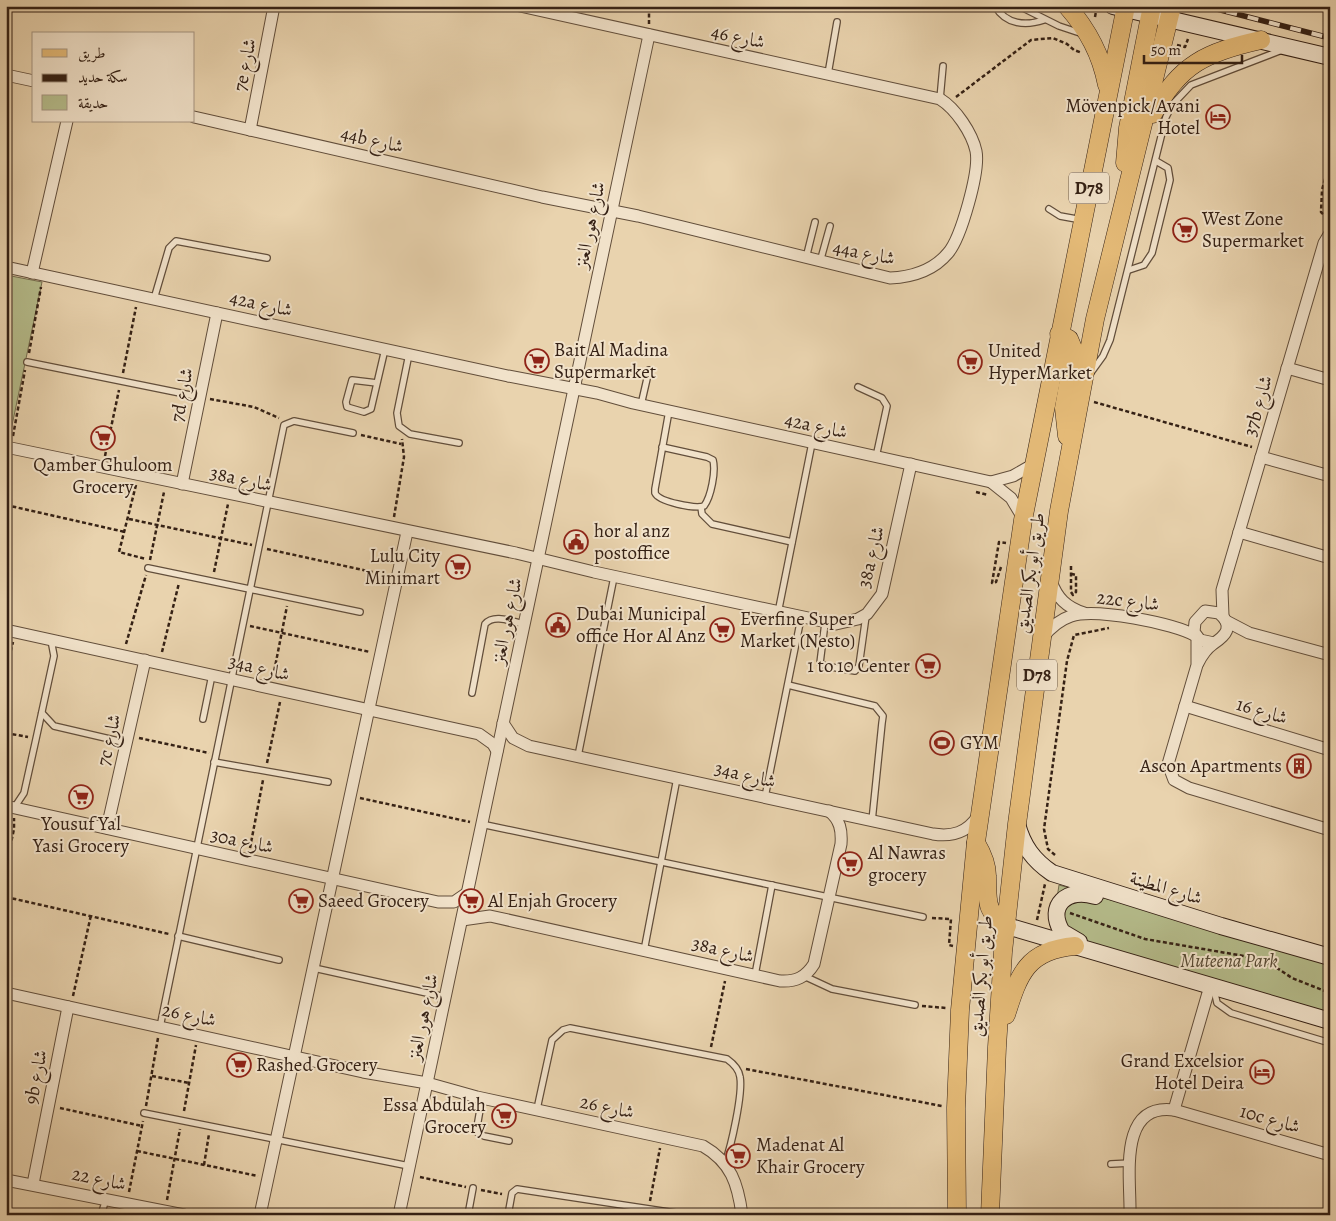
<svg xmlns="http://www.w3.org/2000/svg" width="1336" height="1221" font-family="Alegreya,Amiri,serif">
<rect width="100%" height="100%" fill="#e9d3ae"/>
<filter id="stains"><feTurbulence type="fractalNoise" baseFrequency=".004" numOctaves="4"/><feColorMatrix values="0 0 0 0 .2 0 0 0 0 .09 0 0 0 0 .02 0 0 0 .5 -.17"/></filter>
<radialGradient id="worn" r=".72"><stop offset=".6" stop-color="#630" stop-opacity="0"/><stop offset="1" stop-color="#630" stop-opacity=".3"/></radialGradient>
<g fill="#b5bc8b" stroke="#756e50">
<polygon points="6,275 42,282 10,435 6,435"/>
<polygon points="1059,885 1330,963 1330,1017 1051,937"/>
</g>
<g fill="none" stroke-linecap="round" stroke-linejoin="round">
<g stroke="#624e3b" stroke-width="8">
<g id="lane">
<path d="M995,6C1006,25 1026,26 1044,20"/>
<polyline points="1019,6 1059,26 1083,34"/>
<polyline points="828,74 837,22"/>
<polyline points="940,99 943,66"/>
<polyline points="1049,209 1060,216 1082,220"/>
<polyline points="806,258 815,222"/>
<polyline points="820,262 830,226"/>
<polyline points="1129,270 1144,265 1152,253 1170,180 1168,168 1156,161"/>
<polyline points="154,299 169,248 176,241 267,258"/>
<polyline points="409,354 397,413 399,426 410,434 459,443"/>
<polyline points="27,362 200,397"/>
<polyline points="1090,374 1103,356 1110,340 1166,117 1172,105 1191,85 1282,50"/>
<polyline points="377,383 352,380 346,402 347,407 364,412 371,409 385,349"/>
<polyline points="858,387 882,398 887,406 876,457"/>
<polyline points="641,405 649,370"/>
<path d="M662,447L707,457L713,460C716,471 711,497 704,506C695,509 659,502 655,493V489L669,411"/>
<polyline points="701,507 702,514 712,524 792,542"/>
<polyline points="148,568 360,612"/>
<polyline points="778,613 812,443"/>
<polyline points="825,623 820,663 825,666 855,671 859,666 866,616"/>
<polyline points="788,685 875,706 883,716 882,723 872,821"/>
<path d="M472,693L485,624C494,613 513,622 524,624"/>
<polyline points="42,713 54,726 127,743"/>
<polyline points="203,719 212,675"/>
<polyline points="578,756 614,577"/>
<polyline points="214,762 328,782"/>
<polyline points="765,797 801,618"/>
<polyline points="14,808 24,793 36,739 54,656 51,640"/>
<polyline points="481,824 923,917"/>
<polyline points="178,936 279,960"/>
<polyline points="644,951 677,778"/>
<polyline points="314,968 445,997"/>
<polyline points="755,975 772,885"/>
<polyline points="804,976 832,989 915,1005"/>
<polyline points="1214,989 1217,1003 1231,1013 1330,1043"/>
<polyline points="160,1027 284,425 294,421 353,433"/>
<polyline points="482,1098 477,1127 478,1133 484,1136 509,1141"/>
<path d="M537,1109L552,1040L563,1030L570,1028L727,1059C734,1064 739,1069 740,1077C743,1094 731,1147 725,1163"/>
<polyline points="144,1113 409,1166"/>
<polyline points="1111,1164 1131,1163"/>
<polyline points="6,1212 19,1215"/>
<polyline points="101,1215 106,1199"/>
<polyline points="133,1215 135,1205"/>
<polyline points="468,1215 473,1188"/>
<polyline points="508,1215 512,1193 517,1189 689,1215"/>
</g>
</g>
<g stroke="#624e3b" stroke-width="13">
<g id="street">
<polyline points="6,75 34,81"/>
<path d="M194,117L542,197L638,216L890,278C912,277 933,271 948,253C961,238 980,171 976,151C972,133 956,109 940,99L520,6"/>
<polyline points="250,130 274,6"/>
<polyline points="6,267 508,376 597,393 633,403 991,482 1011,498 1023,518"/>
<polyline points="32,273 67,121"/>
<polyline points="1287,368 1330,380"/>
<polyline points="6,447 516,553 594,572 836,624 858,619 867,614 882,594 911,464"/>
<polyline points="1261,457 1330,476"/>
<polyline points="991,482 1013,476 1034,464"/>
<polyline points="182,484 217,313"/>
<polyline points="1239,532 1330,558"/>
<path d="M1051,581C1057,598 1066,607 1084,613"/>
<polyline points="1223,616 1222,590 1324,243 1330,233"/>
<polyline points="1226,621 1249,633 1330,655"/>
<polyline points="6,630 479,734 493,744 497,751"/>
<path d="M1043,637C1051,627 1059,620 1071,616C1095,608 1174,623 1196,636"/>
<polyline points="1197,637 1197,665 1168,764 1174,780 1189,788 1330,830"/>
<path d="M1198,663C1201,657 1206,649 1213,644C1225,636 1235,627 1219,613L1205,611L1195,622L1194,632L1200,640L1214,643"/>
<polyline points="1185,706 1330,750"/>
<path d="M503,723L513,738L529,746L933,834C952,837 967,833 978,816"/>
<polyline points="6,806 438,902 454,902 467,893"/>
<polyline points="107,828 145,660"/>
<path d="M462,920L490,916L780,981C796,982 806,977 814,964L841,844C842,830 840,820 829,811"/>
<path d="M6,993L363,1072L427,1083L477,1097L703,1146C731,1162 738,1184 742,1215"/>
<polyline points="1174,1110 1210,986"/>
<polyline points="6,1180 184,1215"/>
<polyline points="33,1184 68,1007"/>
<polyline points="260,1215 407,532"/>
<polyline points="399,1215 649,35"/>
<path d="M1130,1215C1131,1178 1117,1103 1174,1110L1330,1155"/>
</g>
</g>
<g stroke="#352115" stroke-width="18">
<g id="secondary">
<polyline points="1113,6 1330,57"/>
<path d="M1017,824C1023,846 1033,860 1052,873L1221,926L1330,957"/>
<polyline points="1007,926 1330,1021"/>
<path d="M1079,942L1062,932C1046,905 1068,887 1095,896"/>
</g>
</g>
<g stroke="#352115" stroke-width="19">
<g id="primary">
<path d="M1067,6C1088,30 1101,54 1107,85"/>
<path d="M1153,114C1179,64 1207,52 1261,40"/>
<polyline points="1125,163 1128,128 1152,6"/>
<polyline points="1059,334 1069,339 1074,351 1064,408 1067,436"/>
<path d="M976,843C982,853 987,864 987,876C988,900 984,911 1007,926"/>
<path d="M1006,1015C1019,974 1027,950 1075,946"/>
<polyline points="957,1215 956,1108 960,1010 976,842 1023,520 1126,6"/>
<polyline points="990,1215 997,1047 1003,952 1017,824 1059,511 1095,319 1172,6"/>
</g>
</g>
<g stroke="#352115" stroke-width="2.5" stroke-dasharray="4 2.5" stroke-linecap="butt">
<polyline points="1095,17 1097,6"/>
<polyline points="649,24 649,6"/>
<polyline points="1177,45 1185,47 1188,39"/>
<polyline points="956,97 1031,40 1053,38 1067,44 1074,50 1082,53"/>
<polyline points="1330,160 1322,190 1321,212 1330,221"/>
<polyline points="29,353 41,287"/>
<polyline points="123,373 136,307"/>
<polyline points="210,399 254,407 279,418"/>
<polyline points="1094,402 1252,447"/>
<polyline points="361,435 401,444"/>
<polyline points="13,436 25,370"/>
<polyline points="105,456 119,390"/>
<polyline points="136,485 119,552 146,559"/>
<polyline points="976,492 988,495"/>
<polyline points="6,505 125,532"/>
<polyline points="394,517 404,457 402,439"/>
<polyline points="129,519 252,545"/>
<polyline points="267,549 386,575"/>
<polyline points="150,560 164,492"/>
<polyline points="1071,566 1071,592 1073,595 1076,592 1076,575 1072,574"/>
<polyline points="1001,567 996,582 992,583 999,542 1006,543"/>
<polyline points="214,572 228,504"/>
<polyline points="250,626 370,652"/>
<polyline points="126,644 146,575"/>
<polyline points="162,652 179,583"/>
<polyline points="6,670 13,642"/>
<polyline points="273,677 287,606"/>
<polyline points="6,733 28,737"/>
<polyline points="139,738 209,753"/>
<polyline points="267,763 280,702"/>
<polyline points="360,798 470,822"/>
<polyline points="250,848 263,780"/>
<polyline points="1055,855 1048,849 1044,829 1067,661 1074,635 1109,628"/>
<polyline points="6,866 14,829 14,818"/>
<polyline points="6,897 169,934"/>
<polyline points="1070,913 1145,939 1244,956 1274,966 1292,978 1330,993"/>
<polyline points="932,918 951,919 949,945 953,946"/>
<polyline points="1037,920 1045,884"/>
<polyline points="73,996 91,915"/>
<polyline points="922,1006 946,1008"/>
<polyline points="711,1047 725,981"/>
<polyline points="746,1069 942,1106"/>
<polyline points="152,1076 189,1083"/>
<polyline points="146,1106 158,1038"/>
<polyline points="60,1108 142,1126"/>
<polyline points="184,1111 196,1045"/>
<polyline points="137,1151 258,1176"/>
<polyline points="204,1165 209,1134"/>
<polyline points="420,1177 466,1187"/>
<polyline points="481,1190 502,1194"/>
<polyline points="129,1192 143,1121"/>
<polyline points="167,1200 180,1129"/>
<polyline points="650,1201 660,1148"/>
</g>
<use href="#lane" stroke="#f1e2ca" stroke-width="5.5"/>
<use href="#street" stroke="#f1e2ca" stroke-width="11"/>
<use href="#secondary" stroke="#f1e2ca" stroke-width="16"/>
<use href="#primary" stroke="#e4ba77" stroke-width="18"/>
<g stroke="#352115" stroke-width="5.5">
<polyline id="rail" points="1205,6 1330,38"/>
</g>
<use href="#rail" stroke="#f1e2ca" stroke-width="4" stroke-dasharray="11" stroke-linecap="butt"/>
</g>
<defs>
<g id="hotel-ring" transform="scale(1.25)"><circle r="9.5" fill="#f1e2ca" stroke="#8f2418" stroke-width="1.5"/><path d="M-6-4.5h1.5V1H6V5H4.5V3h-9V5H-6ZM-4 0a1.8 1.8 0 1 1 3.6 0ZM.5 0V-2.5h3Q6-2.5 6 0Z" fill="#8f2418"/></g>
<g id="supermarket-ring" transform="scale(1.25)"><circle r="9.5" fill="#f1e2ca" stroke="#8f2418" stroke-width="1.5"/><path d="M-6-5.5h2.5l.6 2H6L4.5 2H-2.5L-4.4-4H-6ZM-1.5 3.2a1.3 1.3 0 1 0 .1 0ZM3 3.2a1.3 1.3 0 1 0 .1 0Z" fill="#8f2418"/></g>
<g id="civic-ring" transform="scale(1.25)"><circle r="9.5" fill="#f1e2ca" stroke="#8f2418" stroke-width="1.5"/><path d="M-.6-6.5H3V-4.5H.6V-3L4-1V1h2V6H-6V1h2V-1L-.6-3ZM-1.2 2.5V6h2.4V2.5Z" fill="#8f2418"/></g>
<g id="stadium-ring" transform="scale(1.25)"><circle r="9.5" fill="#f1e2ca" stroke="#8f2418" stroke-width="1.5"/><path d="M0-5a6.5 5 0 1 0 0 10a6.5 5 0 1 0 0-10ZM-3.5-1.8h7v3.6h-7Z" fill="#8f2418"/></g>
<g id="building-ring" transform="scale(1.25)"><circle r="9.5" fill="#f1e2ca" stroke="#8f2418" stroke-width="1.5"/><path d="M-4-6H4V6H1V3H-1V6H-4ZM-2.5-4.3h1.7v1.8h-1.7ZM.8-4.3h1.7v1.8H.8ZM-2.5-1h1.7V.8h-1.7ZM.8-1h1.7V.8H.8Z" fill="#8f2418"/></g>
</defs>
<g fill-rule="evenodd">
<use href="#hotel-ring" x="1218" y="117"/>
<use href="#supermarket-ring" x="1185" y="230"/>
<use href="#supermarket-ring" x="537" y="361"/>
<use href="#supermarket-ring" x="970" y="362"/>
<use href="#supermarket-ring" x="103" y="438"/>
<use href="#civic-ring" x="576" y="542"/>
<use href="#supermarket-ring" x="458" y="567"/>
<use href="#civic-ring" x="558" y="625"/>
<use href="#supermarket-ring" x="722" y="630"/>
<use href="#supermarket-ring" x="928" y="666"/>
<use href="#stadium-ring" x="942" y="743"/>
<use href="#building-ring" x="1299" y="766"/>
<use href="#supermarket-ring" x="81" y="797"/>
<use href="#supermarket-ring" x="850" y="864"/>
<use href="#supermarket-ring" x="301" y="901"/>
<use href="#supermarket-ring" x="471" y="901"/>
<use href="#supermarket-ring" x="239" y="1065"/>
<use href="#hotel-ring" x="1262" y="1072"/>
<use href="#supermarket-ring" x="504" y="1116"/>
<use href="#supermarket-ring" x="738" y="1156"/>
</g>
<g text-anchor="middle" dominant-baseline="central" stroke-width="4" stroke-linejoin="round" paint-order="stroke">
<g fill="#f1e2ca" stroke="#6d5b4b" stroke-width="1">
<rect x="1069" y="172.5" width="40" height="31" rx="4"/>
<rect x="1017" y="659.5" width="40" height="31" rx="4"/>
</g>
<g font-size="18" font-weight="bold" fill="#352115">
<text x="1089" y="188">D78</text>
<text x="1037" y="675">D78</text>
</g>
<g font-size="19" fill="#352115" stroke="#f1e2ca">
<text transform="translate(738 37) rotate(12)">شارع 46</text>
<text transform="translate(245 65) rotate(-79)">7e شارع</text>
<text transform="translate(372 140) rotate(13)">44b شارع</text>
<text transform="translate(590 225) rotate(-78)">شارع هور العنز</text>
<text transform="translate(864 253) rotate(11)">44a شارع</text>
<text transform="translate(261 304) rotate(12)">42a شارع</text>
<text transform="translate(182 395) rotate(-79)">7d شارع</text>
<text transform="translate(1258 406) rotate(-74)">37b شارع</text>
<text transform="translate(816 426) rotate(12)">42a شارع</text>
<text transform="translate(241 479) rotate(12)">38a شارع</text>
<text transform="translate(871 557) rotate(-76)">38a شارع</text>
<text transform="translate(1030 573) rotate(-82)">طريق أبو بكر الصديق</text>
<text transform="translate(1128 601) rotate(7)">22c شارع</text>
<text transform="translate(507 621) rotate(-78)">شارع هور العنز</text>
<text transform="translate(259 668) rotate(13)">34a شارع</text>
<text transform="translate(1262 711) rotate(17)">شارع 16</text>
<text transform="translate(109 740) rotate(-77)">7c شارع</text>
<text transform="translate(745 775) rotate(13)">34a شارع</text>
<text transform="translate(242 841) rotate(12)">30a شارع</text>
<text transform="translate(1166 888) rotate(17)">شارع المطينة</text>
<text transform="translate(723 950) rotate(13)">38a شارع</text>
<text transform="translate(981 976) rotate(-85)">طريق أبو بكر الصديق</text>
<text transform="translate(189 1015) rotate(12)">شارع 26</text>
<text transform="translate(423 1017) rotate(-78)">شارع هور العنز</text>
<text transform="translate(36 1077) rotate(-79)">9b شارع</text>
<text transform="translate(607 1107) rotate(12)">شارع 26</text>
<text transform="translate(1270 1119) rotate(16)">10c شارع</text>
<text transform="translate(99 1179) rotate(12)">شارع 22</text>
</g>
<g font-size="19" fill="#352115" stroke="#f1e2ca" text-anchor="start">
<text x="1200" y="106" text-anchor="end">Mövenpick/Avani<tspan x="1200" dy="22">Hotel</tspan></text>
<text x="1202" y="219">West Zone<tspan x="1202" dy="22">Supermarket</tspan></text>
<text x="554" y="350">Bait Al Madina<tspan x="554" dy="22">Supermarket</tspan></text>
<text x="988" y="351">United<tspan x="988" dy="22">HyperMarket</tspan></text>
<text x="103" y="465" text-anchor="middle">Qamber Ghuloom<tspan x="103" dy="22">Grocery</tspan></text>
<text x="594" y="531">hor al anz<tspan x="594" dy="22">postoffice</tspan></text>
<text x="440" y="556" text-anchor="end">Lulu City<tspan x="440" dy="22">Minimart</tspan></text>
<text x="576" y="614">Dubai Municipal<tspan x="576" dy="22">office Hor Al Anz</tspan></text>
<text x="740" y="619">Everfine Super<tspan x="740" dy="22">Market (Nesto)</tspan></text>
<text x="910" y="666" text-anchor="end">1 to 10 Center</text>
<text x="960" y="743">GYM</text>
<text x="1282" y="766" text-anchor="end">Ascon Apartments</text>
<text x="81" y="824" text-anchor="middle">Yousuf Yal<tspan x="81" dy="22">Yasi Grocery</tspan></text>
<text x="868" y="853">Al Nawras<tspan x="868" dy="22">grocery</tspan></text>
<text x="318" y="901">Saeed Grocery</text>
<text x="488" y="901">Al Enjah Grocery</text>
<text x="1244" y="1061" text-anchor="end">Grand Excelsior<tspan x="1244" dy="22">Hotel Deira</tspan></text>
<text x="256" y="1065">Rashed Grocery</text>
<text x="486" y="1105" text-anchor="end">Essa Abdulah<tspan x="486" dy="22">Grocery</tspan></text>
<text x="756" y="1145">Madenat Al<tspan x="756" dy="22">Khair Grocery</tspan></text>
</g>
<g font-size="19" font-style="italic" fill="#554832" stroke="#f1e2ca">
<text x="1229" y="961">Muteena Park</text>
</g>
</g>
<rect width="1336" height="1221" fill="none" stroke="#e9d3ae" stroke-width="25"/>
<rect x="8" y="8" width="1321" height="1206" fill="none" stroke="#352115" stroke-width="2.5"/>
<rect x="12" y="12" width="1311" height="1196" fill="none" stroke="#352115"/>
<rect x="32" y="32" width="162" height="90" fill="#f1e2ca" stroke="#a69582"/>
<rect x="42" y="49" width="25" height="8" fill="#e4ba77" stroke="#a69582"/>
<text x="78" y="58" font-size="15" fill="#352115">طريق</text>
<rect x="42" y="74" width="25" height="8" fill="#352115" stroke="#a69582"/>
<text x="78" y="82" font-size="15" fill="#352115">سكة حديد</text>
<rect x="42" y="95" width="25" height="15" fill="#b5bc8b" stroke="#a69582"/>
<text x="78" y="108" font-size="15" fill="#352115">حديقة</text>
<path d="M1144 55v8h98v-8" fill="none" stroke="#352115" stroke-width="2.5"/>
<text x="1151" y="55" font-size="15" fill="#352115" stroke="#f1e2ca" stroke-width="4" paint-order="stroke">50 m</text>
<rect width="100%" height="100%" filter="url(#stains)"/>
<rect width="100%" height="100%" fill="url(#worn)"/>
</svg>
